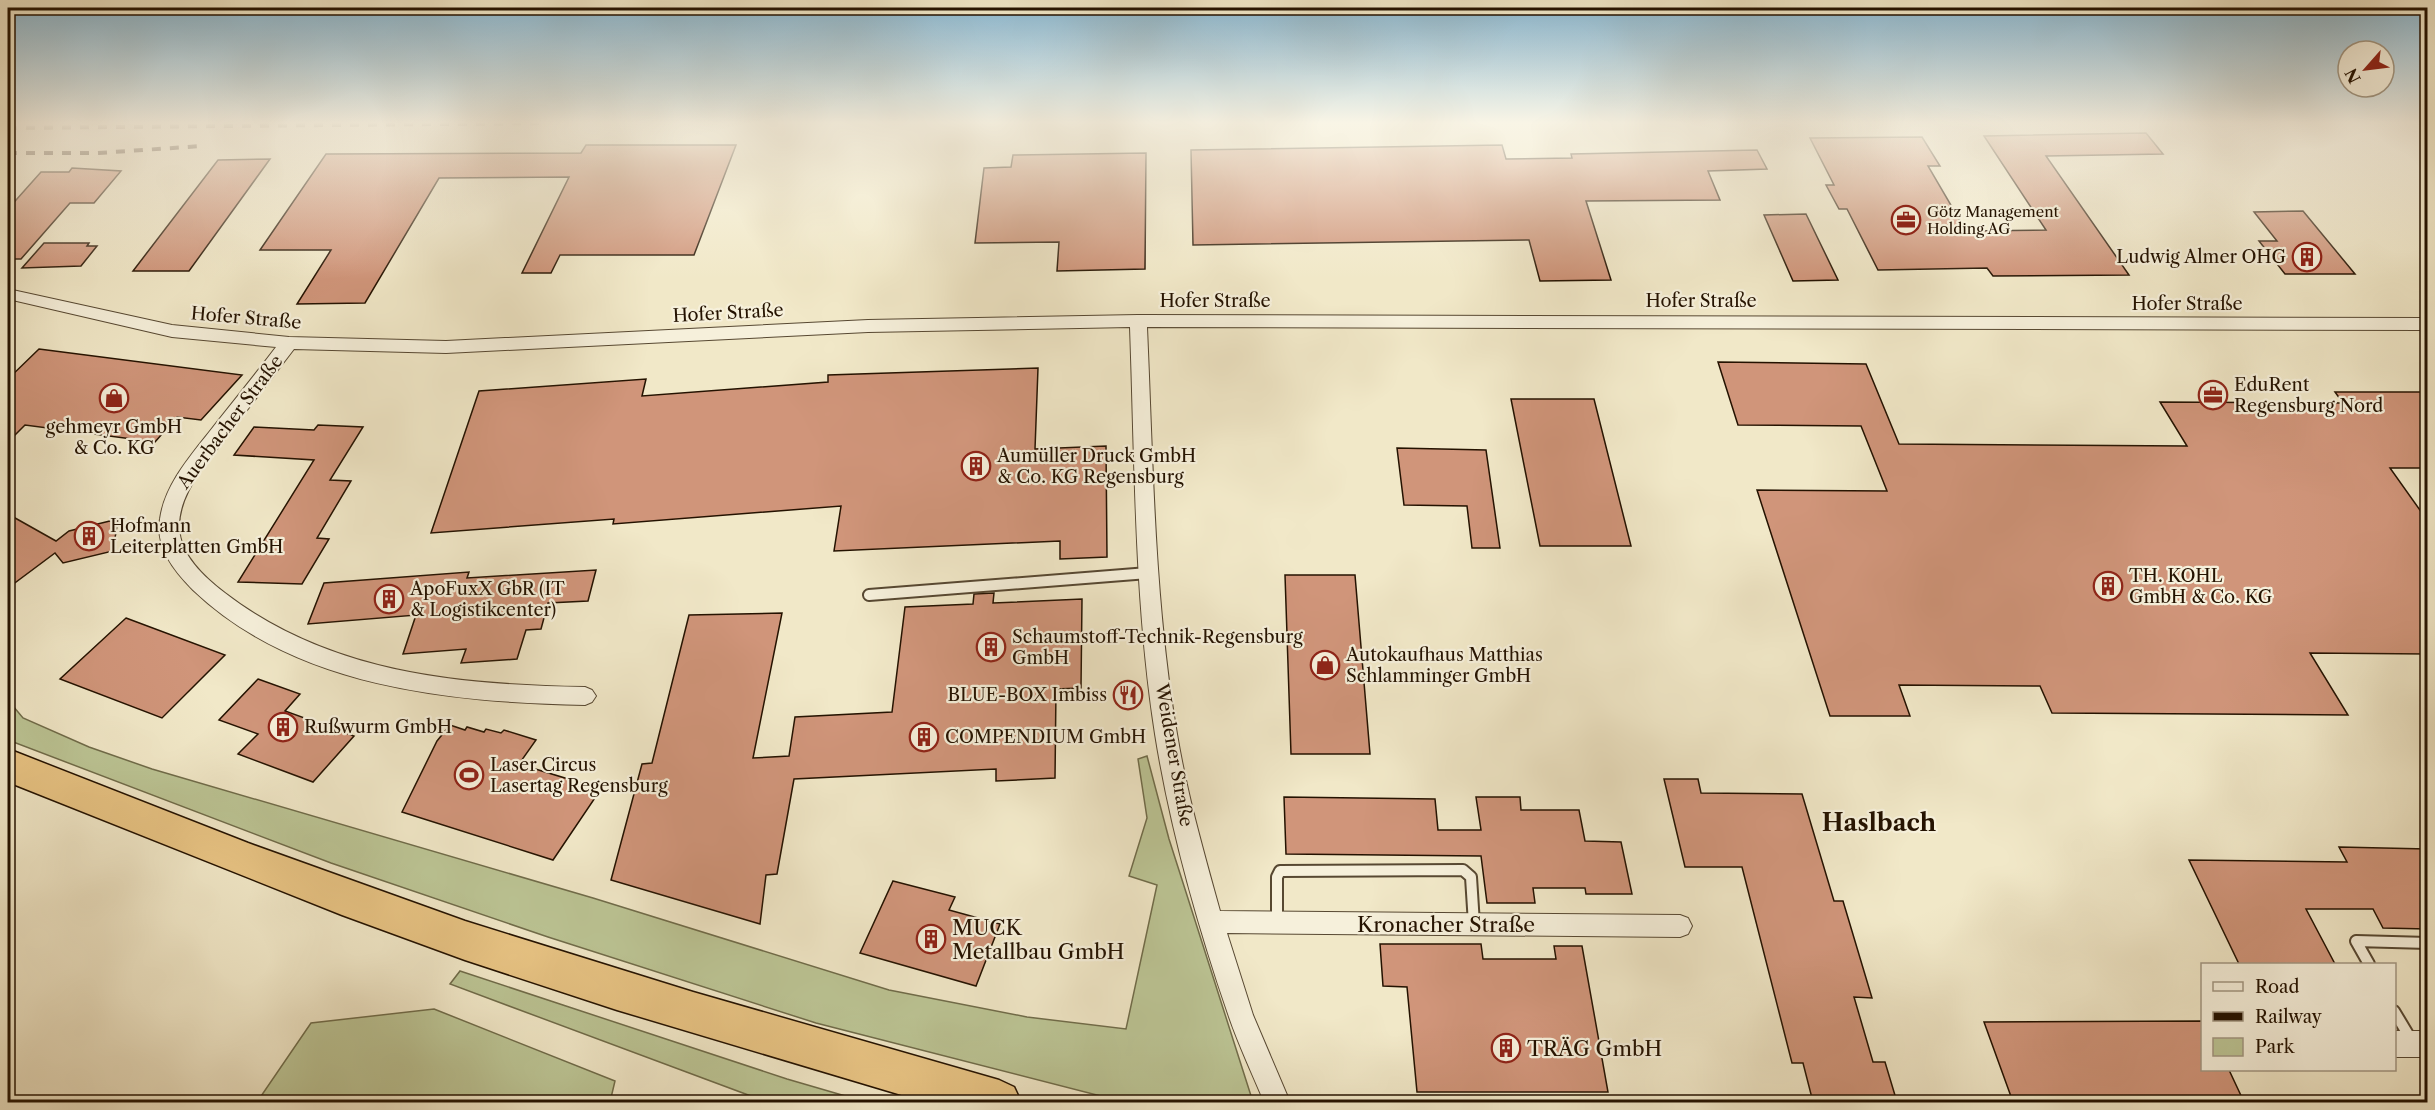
<svg xmlns="http://www.w3.org/2000/svg" width="2435" height="1110" font-family="'Libre Caslon Text',serif">
<rect width="100%" height="100%" fill="#f1e8c8"/>
<filter id="stains"><feTurbulence type="fractalNoise" baseFrequency=".00333" numOctaves="4"/><feColorMatrix values="0 0 0 0 .2 0 0 0 0 .09 0 0 0 0 .02 0 0 0 .5 -.17"/></filter>
<radialGradient id="worn" r=".72"><stop offset=".6" stop-color="#630" stop-opacity="0"/><stop offset="1" stop-color="#630" stop-opacity=".3"/></radialGradient>
<g fill="#bcc595" stroke="#706c4a" stroke-width="1.5">
<polygon points="8,700 23,718 89,747 152,769 593,898 889,990 1027,1017 1126,1029 1157,885 1129,876 1147,818 1138,759 1147,756 1169,839 1253,1102 1124,1102 816,1023 548,937 331,863 8,740"/>
<polygon points="460,971 787,1079 866,1102 767,1102 450,984"/>
<polygon points="434,1009 615,1081 610,1102 257,1102 311,1023"/>
</g>
<g fill="#d0957a" stroke="#241200" stroke-width="1.5">
<polygon points="2146,133 2163,154 2046,156 2129,275 1993,276 1987,268 1878,270 1847,209 1839,209 1826,185 1834,185 1810,138 1922,137 1940,166 1928,166 1966,231 2046,230 1984,136"/>
<polygon points="586,145 736,145 694,255 560,255 551,273 522,273 569,177 439,178 365,303 297,304 331,250 260,250 326,154 581,153"/>
<polygon points="1502,145 1506,159 1572,158 1571,154 1757,150 1767,169 1708,171 1720,200 1586,201 1611,280 1540,281 1529,240 1193,245 1191,150"/>
<polygon points="1146,153 1145,269 1057,271 1059,242 975,243 984,168 1011,167 1013,155"/>
<polygon points="270,159 189,271 133,271 218,160"/>
<polygon points="72,168 121,171 94,203 70,203 21,259 8,259 8,209 41,172 69,172"/>
<polygon points="2303,211 2355,274 2285,274 2259,241 2277,241 2254,212"/>
<polygon points="1806,214 1838,280 1793,281 1764,215"/>
<polygon points="44,243 89,243 87,246 97,246 81,266 22,268"/>
<polygon points="39,349 242,375 201,420 177,417 155,442 25,425 8,442 8,379"/>
<polygon points="1718,362 1866,364 1899,444 2187,446 2160,402 2343,403 2335,392 2427,392 2427,468 2390,468 2427,520 2427,654 2310,653 2348,715 2052,713 2040,686 1899,685 1910,716 1830,716 1757,490 1887,491 1861,426 1738,425"/>
<polygon points="1038,368 1035,449 1106,446 1107,557 1060,559 1060,541 834,551 841,506 613,524 614,519 431,533 479,391 646,379 642,396 828,382 828,375"/>
<polygon points="1511,399 1594,399 1631,546 1540,546"/>
<polygon points="318,425 363,427 330,480 351,481 317,538 329,539 302,584 238,582 314,460 234,455 254,427 314,430"/>
<polygon points="1397,448 1486,450 1500,548 1472,548 1467,506 1404,505"/>
<polygon points="8,514 56,541 69,531 118,519 113,551 63,563 55,553 8,588"/>
<polygon points="596,570 588,601 548,603 541,629 526,630 517,659 461,663 466,649 403,654 416,615 308,624 324,583 469,572 467,578"/>
<polygon points="1285,575 1355,575 1370,754 1291,754"/>
<polygon points="994,593 993,603 1082,599 1081,688 1056,689 1055,778 996,781 996,769 794,779 777,874 766,875 760,924 611,880 642,764 652,763 689,615 782,613 753,758 789,756 795,717 892,712 905,607 973,604 974,594"/>
<polygon points="126,618 225,655 162,718 60,679"/>
<polygon points="258,679 300,694 285,711 354,736 313,782 238,754 258,734 219,720"/>
<polygon points="450,725 465,730 467,727 484,732 486,729 501,733 504,730 536,740 519,764 601,789 553,860 402,812 437,741"/>
<polygon points="1664,779 1698,779 1701,793 1802,794 1834,901 1843,901 1872,998 1854,997 1873,1062 1885,1062 1897,1102 1813,1102 1803,1063 1792,1063 1742,867 1685,867"/>
<polygon points="1284,797 1435,799 1438,830 1481,830 1476,797 1520,797 1521,810 1579,810 1585,841 1621,842 1632,894 1586,894 1585,888 1533,888 1535,903 1487,903 1481,856 1286,854"/>
<polygon points="2339,847 2427,849 2427,929 2383,928 2373,909 2306,909 2335,964 2239,964 2189,860 2347,862"/>
<polygon points="893,881 955,897 949,910 1000,924 976,986 860,953"/>
<polygon points="1380,944 1481,944 1483,959 1556,959 1554,946 1582,946 1608,1092 1417,1092 1407,987 1383,986"/>
<polygon points="2202,1021 2202,1070 2229,1070 2244,1102 2013,1102 1984,1022"/>
</g>
<g fill="none" stroke-linecap="round" stroke-linejoin="round">
<g stroke="#574832" stroke-width="14">
<g id="service">
<polyline points="869,595 1148,573"/>
<polyline points="1277,923 1277,877 1280,871 1463,870 1471,877 1474,924"/>
<polyline points="2369,964 2356,941 2428,943"/>
<polyline points="2394,1011 2412,1041"/>
</g>
</g>
<g stroke="#574832" stroke-width="2">
<g id="minor">
<path d="M8,289L172,325L289,337L446,341L868,320L1138,315L2428,318V330L1147,327C1153,462 1154,600 1177,734C1187,794 1204,853 1220,911L1680,915L1688,918L1692,926L1688,934L1680,937L1227,933L1253,1015L1290,1102H1264C1252,1073 1238,1044 1228,1014C1197,924 1170,828 1155,734C1134,600 1135,462 1130,327L868,332L446,353L294,349L201,470C164,523 175,555 225,593C329,673 458,685 585,687L592,690L596,696L592,702L585,705C450,702 296,688 193,590C174,571 155,547 160,519C165,482 195,451 217,422C237,397 257,372 276,347L172,337L8,299Z"/>
<rect x="2394" y="1031" width="34" height="26"/>
</g>
</g>
<g stroke="#241200" stroke-width="3">
<polygon id="trunk" points="8,749 248,843 465,921 693,992 999,1080 1014,1087 1021,1102 925,1102 617,1010 465,960 342,915 8,782"/>
</g>
<use href="#service" stroke="#f6f0db" stroke-width="10"/>
<use href="#minor" fill="#f6f0db" fill-rule="evenodd"/>
<use href="#trunk" fill="#e8c484" fill-rule="evenodd"/>
<g stroke="#241200" stroke-width="4" stroke-dasharray="9 9" stroke-linecap="butt">
<polyline points="8,128 548,123"/>
<polyline points="8,153 98,153 202,146"/>
</g>
</g>
<linearGradient id="sky" x2="0" y2="1"><stop stop-color="#89b9d4"/><stop offset="0.44" stop-color="#f9f5e6"/><stop offset="1" stop-color="#f9f5e6" stop-opacity="0"/></linearGradient>
<rect width="2435" height="279" fill="url(#sky)"/>
<defs>
<g id="office-ring" transform="scale(1.5)"><circle r="9.5" fill="#f6f0db" stroke="#8f2418" stroke-width="1.5"/><path d="M-6-3h4V-5.5h4V-3h4V5H-6ZM-1-4.5V-3h2v-1.5ZM-6 0V1H6V0Z" fill="#8f2418"/></g>
<g id="building-ring" transform="scale(1.5)"><circle r="9.5" fill="#f6f0db" stroke="#8f2418" stroke-width="1.5"/><path d="M-4-6H4V6H1V3H-1V6H-4ZM-2.5-4.3h1.7v1.8h-1.7ZM.8-4.3h1.7v1.8H.8ZM-2.5-1h1.7V.8h-1.7ZM.8-1h1.7V.8H.8Z" fill="#8f2418"/></g>
<g id="shop-ring" transform="scale(1.5)"><circle r="9.5" fill="#f6f0db" stroke="#8f2418" stroke-width="1.5"/><path d="M-5-2.5h2.3a2.7 3.5 0 0 1 5.4 0H5L5.5 6h-11ZM-1.5-2.5h3a1.5 2.3 0 0 0-3 0Z" fill="#8f2418"/></g>
<g id="restaurant-ring" transform="scale(1.5)"><circle r="9.5" fill="#f6f0db" stroke="#8f2418" stroke-width="1.5"/><path d="M-5-6h1v4h1v-4h1v4h1v-4h1v5L-1.5 .5V6h-2V.5L-5-1ZM5-6V6H3V1.5H1.5Q1.5-4 5-6Z" fill="#8f2418"/></g>
<g id="stadium-ring" transform="scale(1.5)"><circle r="9.5" fill="#f6f0db" stroke="#8f2418" stroke-width="1.5"/><path d="M0-5a6.5 5 0 1 0 0 10a6.5 5 0 1 0 0-10ZM-3.5-1.8h7v3.6h-7Z" fill="#8f2418"/></g>
</defs>
<g fill-rule="evenodd">
<use href="#office-ring" x="1906" y="220"/>
<use href="#building-ring" x="2307" y="257"/>
<use href="#office-ring" x="2213" y="395"/>
<use href="#shop-ring" x="114" y="398"/>
<use href="#building-ring" x="976" y="466"/>
<use href="#building-ring" x="89" y="536"/>
<use href="#building-ring" x="2108" y="586"/>
<use href="#building-ring" x="389" y="599"/>
<use href="#building-ring" x="991" y="647"/>
<use href="#shop-ring" x="1325" y="665"/>
<use href="#restaurant-ring" x="1128" y="695"/>
<use href="#building-ring" x="283" y="727"/>
<use href="#building-ring" x="924" y="737"/>
<use href="#stadium-ring" x="469" y="775"/>
<use href="#building-ring" x="931" y="939"/>
<use href="#building-ring" x="1506" y="1048"/>
</g>
<g text-anchor="middle" dominant-baseline="central" stroke-width="4.5" stroke-linejoin="round" paint-order="stroke">
<g font-size="15" fill="#241200" stroke="#f6f0db" text-anchor="start">
<text x="1927" y="211">Götz Management<tspan x="1927" dy="17">Holding AG</tspan></text>
</g>
<g font-size="18" fill="#241200" stroke="#f6f0db" text-anchor="start">
<text x="2286" y="257" text-anchor="end">Ludwig Almer OHG</text>
<text x="2234" y="385">EduRent<tspan x="2234" dy="21">Regensburg Nord</tspan></text>
<text x="114" y="427" text-anchor="middle">gehmeyr GmbH<tspan x="114" dy="21">&amp; Co. KG</tspan></text>
<text x="997" y="456">Aumüller Druck GmbH<tspan x="997" dy="21">&amp; Co. KG Regensburg</tspan></text>
<text x="110" y="526">Hofmann<tspan x="110" dy="21">Leiterplatten GmbH</tspan></text>
<text x="2129" y="576">TH. KOHL<tspan x="2129" dy="21">GmbH &amp; Co. KG</tspan></text>
<text x="410" y="589">ApoFuxX GbR (IT<tspan x="410" dy="21">&amp; Logistikcenter)</tspan></text>
<text x="1012" y="637">Schaumstoff-Technik-Regensburg<tspan x="1012" dy="21">GmbH</tspan></text>
<text x="1346" y="655">Autokaufhaus Matthias<tspan x="1346" dy="21">Schlamminger GmbH</tspan></text>
<text x="1107" y="695" text-anchor="end">BLUE-BOX Imbiss</text>
<text x="304" y="727">Rußwurm GmbH</text>
<text x="945" y="737">COMPENDIUM GmbH</text>
<text x="490" y="765">Laser Circus<tspan x="490" dy="21">Lasertag Regensburg</tspan></text>
</g>
<g font-size="18" fill="#241200" stroke="#f6f0db">
<text x="1215" y="301">Hofer Straße</text>
<text x="1701" y="301">Hofer Straße</text>
<text x="2187" y="304">Hofer Straße</text>
<text transform="translate(728 313) rotate(-3)">Hofer Straße</text>
<text transform="translate(246 318) rotate(5)">Hofer Straße</text>
<text transform="translate(230 422) rotate(-53)">Auerbacher Straße</text>
<text transform="translate(1174 755) rotate(80)">Weidener Straße</text>
</g>
<g font-size="21" fill="#241200" stroke="#f6f0db">
<text x="1446" y="924">Kronacher Straße</text>
</g>
<g font-size="21" fill="#241200" stroke="#f6f0db" text-anchor="start">
<text x="952" y="927">MUCK<tspan x="952" dy="24">Metallbau GmbH</tspan></text>
<text x="1527" y="1048">TRÄG GmbH</text>
</g>
<g font-size="24" font-weight="bold" fill="#241200" stroke="#f6f0db">
<text x="1879" y="822">Haslbach</text>
</g>
</g>
<rect width="2435" height="1110" fill="none" stroke="#f1e8c8" stroke-width="30"/>
<rect x="9" y="9" width="2417" height="1092" fill="none" stroke="#241200" stroke-width="3"/>
<rect x="15" y="15" width="2405" height="1080" fill="none" stroke="#241200" stroke-width="1.5"/>
<rect x="2201" y="963" width="195" height="108" fill="#f6f0db" stroke="#a29783" stroke-width="1.5"/>
<rect x="2213" y="982" width="30" height="9" fill="#f6f0db" stroke="#a29783" stroke-width="1.5"/>
<text x="2255" y="993" font-size="18" fill="#241200">Road</text>
<rect x="2213" y="1012" width="30" height="9" fill="#241200" stroke="#a29783" stroke-width="1.5"/>
<text x="2255" y="1023" font-size="18" fill="#241200">Railway</text>
<rect x="2213" y="1038" width="30" height="18" fill="#bcc595" stroke="#a29783" stroke-width="1.5"/>
<text x="2255" y="1053" font-size="18" fill="#241200">Park</text>
<g transform="translate(2366 69) rotate(242)"><circle r="28" fill="#f6f0db" stroke="#a29783" stroke-width="1.5"/>
<path d="M0-4.5L10 22L0 15L-10 22Z" fill="#8f2418"/>
<text y="-9" font-size="16" font-weight="bold" text-anchor="middle" fill="#241200">N</text>
</g>
<rect width="100%" height="100%" filter="url(#stains)"/>
<rect width="100%" height="100%" fill="url(#worn)"/>
</svg>
